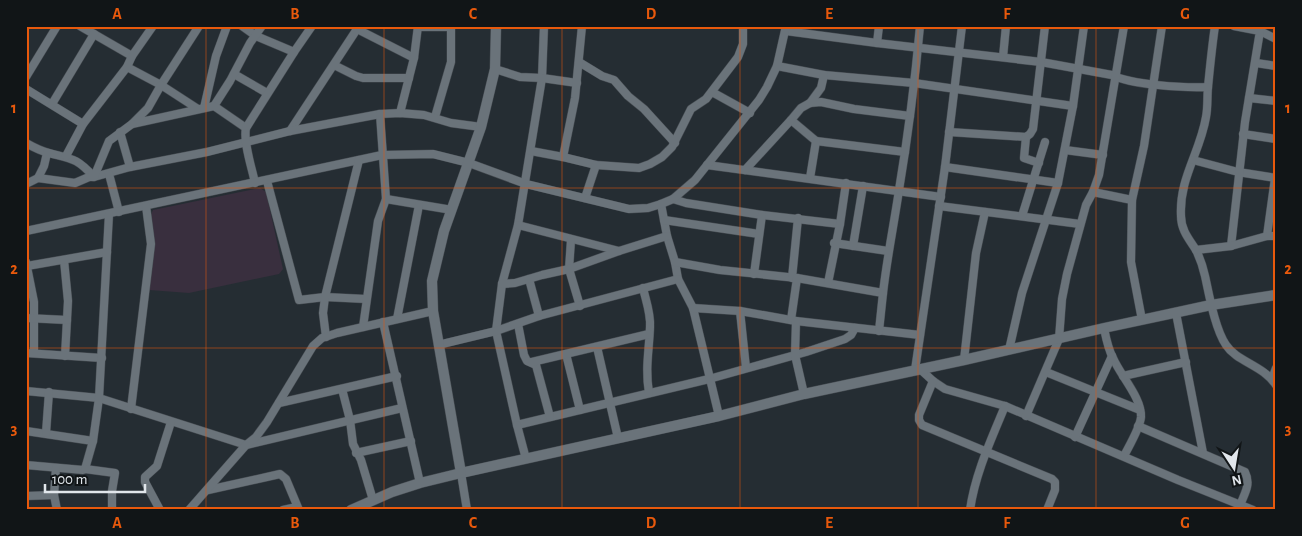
<svg xmlns="http://www.w3.org/2000/svg" width="1302" height="536" font-family="'Alegreya Sans',sans-serif">
<rect width="100%" height="100%" fill="#252d33"/>
<polygon fill="#392f3e" points="260,188 266,192 283,269 279,274 189,293 149,290 149,218 153,210"/>
<g fill="none" stroke-linecap="round" stroke-linejoin="round">
<g stroke="#454b51" stroke-width="9">
<g id="minor">
<polyline points="80,26 132,56"/>
<polyline points="242,26 256,36 294,52"/>
<polyline points="544,26 542,78 518,225 502,284 496,331 517,425 709,379 806,352 845,339 851,335 855,328"/>
<path d="M1215,26C1212,46 1210,67 1208,87C1207,97 1208,107 1206,117C1200,153 1179,178 1181,216C1181,230 1189,239 1196,250C1200,258 1203,267 1205,276C1209,294 1215,329 1226,345C1237,362 1263,365 1276,385"/>
<polyline points="418,27 451,27"/>
<polyline points="1260,28 1260,31 1276,39"/>
<polyline points="357,29 414,58"/>
<path d="M786,31L877,43L1041,62L1112,75C1131,85 1185,88 1208,87"/>
<polyline points="877,43 879,26"/>
<polyline points="1003,57 1006,26"/>
<polyline points="579,62 602,76 614,80 628,96 644,109 675,143"/>
<polyline points="1256,63 1276,66"/>
<polyline points="334,65 356,76 363,78 409,78"/>
<polyline points="777,66 824,75 914,83 1073,106"/>
<polyline points="127,67 161,85 199,26"/>
<polyline points="495,69 520,77 542,78 577,83"/>
<polyline points="234,74 267,93"/>
<polyline points="26,77 57,26"/>
<polyline points="26,89 83,124"/>
<polyline points="712,92 750,113"/>
<polyline points="1249,98 1276,101"/>
<polyline points="810,103 821,102 854,109 910,116"/>
<polyline points="52,104 94,34"/>
<polyline points="214,106 230,81 250,43 262,26"/>
<polyline points="204,108 216,56 227,26"/>
<polyline points="198,109 161,85 148,108 132,124 214,106 246,128"/>
<polyline points="400,113 414,58 418,26"/>
<polyline points="435,117 451,62 451,26"/>
<polyline points="791,120 816,141 905,152"/>
<polyline points="290,131 359,26"/>
<polyline points="120,132 130,167"/>
<polyline points="949,132 1026,137 1030,134 1033,129 1045,26"/>
<polyline points="1243,134 1276,139"/>
<polyline points="1026,137 1024,158 1039,163"/>
<path d="M26,143C33,147 41,151 49,153C72,159 77,158 94,177L130,167L207,152L290,131L380,114L400,113L424,115L451,123L481,127"/>
<polyline points="1065,150 1103,155"/>
<polyline points="531,151 563,157 596,165 639,168 650,164 662,157 672,147 691,109 706,99 738,57 743,44 743,26"/>
<polyline points="66,156 83,124 127,67 132,56 153,26"/>
<polyline points="563,157 575,98 582,26"/>
<polyline points="1193,160 1238,172 1276,178"/>
<polyline points="707,165 941,197"/>
<polyline points="945,167 1058,183"/>
<polyline points="745,170 791,120 801,108 810,103 821,88 824,75"/>
<polyline points="109,174 119,212"/>
<polyline points="38,178 75,183 89,177 94,177 109,141 132,124"/>
<polyline points="810,178 816,141"/>
<polyline points="267,181 299,300 325,297 366,299"/>
<path d="M255,183C252,168 243,142 246,128L294,52L312,26"/>
<polyline points="26,184 38,178 44,166 47,153"/>
<polyline points="1093,192 1132,200"/>
<polyline points="585,198 596,165"/>
<polyline points="386,199 452,210"/>
<polyline points="673,199 686,203 762,215 840,224"/>
<polyline points="661,204 667,236 675,262 678,279 693,308 719,416"/>
<polyline points="939,206 1080,224"/>
<polyline points="1022,216 1045,142"/>
<polyline points="664,220 759,234"/>
<polyline points="518,225 619,251 667,236"/>
<polyline points="26,231 382,155 433,154 469,163 526,184 629,209 648,208 661,204 673,199 695,180 759,100 767,87 777,66 786,26"/>
<polyline points="1267,236 1275,178"/>
<polyline points="571,240 569,269 580,306"/>
<polyline points="834,243 888,251"/>
<polyline points="853,246 863,186"/>
<polyline points="1231,246 1245,122 1260,31 1234,26"/>
<polyline points="1196,250 1231,246 1267,236 1276,236"/>
<polyline points="64,260 68,301 65,356"/>
<polyline points="26,262 34,302 34,353"/>
<path d="M675,262L720,270L797,278L883,293C887,258 894,224 899,190C908,136 915,81 920,26"/>
<polyline points="27,266 107,252"/>
<polyline points="754,274 762,215"/>
<polyline points="792,278 798,218"/>
<polyline points="529,279 539,316"/>
<polyline points="828,283 840,224 846,183"/>
<polyline points="502,284 515,283 542,275 569,269 619,251"/>
<path d="M643,288C646,301 651,314 650,327C649,352 645,368 649,393"/>
<polyline points="693,308 740,311 796,321 920,335"/>
<polyline points="740,311 746,368"/>
<polyline points="1176,313 1203,453"/>
<polyline points="26,318 67,320"/>
<polyline points="397,319 419,205"/>
<polyline points="791,320 797,278"/>
<polyline points="1142,320 1131,262 1132,200 1144,146 1162,26"/>
<polyline points="796,321 795,355 804,394"/>
<polyline points="383,322 420,483"/>
<polyline points="518,324 524,355 527,361 536,365 550,417"/>
<polyline points="363,327 378,221 386,199 380,114"/>
<path d="M1104,328C1106,338 1108,349 1113,358C1120,375 1142,398 1141,417C1140,428 1129,446 1124,456"/>
<polyline points="879,331 883,293"/>
<polyline points="326,337 323,313 325,297 359,160"/>
<polyline points="438,345 496,331 539,316 678,279"/>
<polyline points="597,347 618,438"/>
<polyline points="1009,350 1022,293 1058,183 1073,106 1084,26"/>
<polyline points="26,353 102,358"/>
<polyline points="566,354 580,410"/>
<polyline points="964,360 976,253 985,212"/>
<polyline points="532,362 649,334"/>
<polyline points="920,369 933,381 945,389 1005,406 1178,480 1253,510"/>
<polyline points="915,370 945,167 962,26"/>
<polyline points="1046,372 1140,410"/>
<polyline points="1123,376 1186,362"/>
<polyline points="1272,379 1276,368"/>
<polyline points="933,381 919,415 919,420 922,425 1052,479 1055,482 1055,490 1047,510"/>
<polyline points="342,389 350,420 353,444 361,460 373,500"/>
<polyline points="26,391 99,398 246,445 402,408"/>
<polyline points="279,403 397,376"/>
<polyline points="131,409 151,244 146,206"/>
<polyline points="1026,416 1059,339 1062,299 1067,274 1086,205 1093,192 1099,175 1124,26"/>
<polyline points="517,425 526,459"/>
<path d="M1138,426L1245,472C1251,484 1245,493 1240,505"/>
<polyline points="26,431 93,441"/>
<polyline points="46,433 49,392"/>
<polyline points="1075,437 1112,356"/>
<polyline points="356,453 411,441"/>
<polyline points="26,465 83,470 85,469 93,441 99,398 109,214"/>
<polyline points="56,468 54,495 57,510"/>
<polyline points="85,469 115,473 112,491 112,510"/>
<polyline points="461,473 467,510"/>
<polyline points="208,490 280,474 286,479 299,510"/>
<polyline points="26,496 54,495"/>
<polyline points="160,510 145,482 145,477 157,466 171,422"/>
<polyline points="189,510 246,445 256,437 267,422 313,346 322,338 337,333 433,311"/>
<polyline points="283,510 297,507"/>
<path d="M970,510C975,474 991,440 1005,406"/>
</g>
</g>
<g stroke="#454b51" stroke-width="11">
<g id="tertiary">
<polyline points="496,26 495,69 481,127 444,231 432,281 433,311 461,473 719,416 804,394 964,360 1104,328 1211,305 1276,295"/>
<polyline points="351,510 392,492 420,483 461,473"/>
</g>
</g>
<use href="#minor" stroke="#6a737a" stroke-width="8"/>
<use href="#tertiary" stroke="#6a737a" stroke-width="10"/>
</g>
<path fill="none" stroke="#e8590c" stroke-width="1" stroke-opacity="0.55" d="M206,26V510M384,26V510M562,26V510M740,26V510M918,26V510M1096,26V510M26,188H1276M26,348H1276"/>
<rect width="1302" height="536" fill="none" stroke="#111517" stroke-width="55"/>
<g transform="translate(1234 468) rotate(168)" stroke="#111517" stroke-width="4" paint-order="stroke">
<path d="M0-4L9 19L0 12L-9 19Z" fill="#e1e6eb"/>
<text y="-8" font-size="14" font-weight="bold" text-anchor="middle" fill="#e1e6eb">N</text>
</g>
<path d="M45 484v8h100v-8" fill="none" stroke="#e1e6eb" stroke-width="2.5"/>
<text x="52" y="484" font-size="15" fill="#e1e6eb" stroke="#111517" stroke-width="4" paint-order="stroke">100 m</text>
<rect x="28" y="28" width="1246" height="480" fill="none" stroke="#e8590c" stroke-width="2"/>
<g font-size="16" text-anchor="middle" font-weight="bold" fill="#e8590c">
<text x="117" y="19">A</text>
<text x="295" y="19">B</text>
<text x="473" y="19">C</text>
<text x="651" y="19">D</text>
<text x="829" y="19">E</text>
<text x="1007" y="19">F</text>
<text x="1185" y="19">G</text>
<text x="14" y="113">1</text>
<text x="1288" y="113">1</text>
<text x="14" y="274">2</text>
<text x="1288" y="274">2</text>
<text x="14" y="434">3</text>
<text x="1288" y="434">3</text>
<text x="117" y="528">A</text>
<text x="295" y="528">B</text>
<text x="473" y="528">C</text>
<text x="651" y="528">D</text>
<text x="829" y="528">E</text>
<text x="1007" y="528">F</text>
<text x="1185" y="528">G</text>
</g>
</svg>
